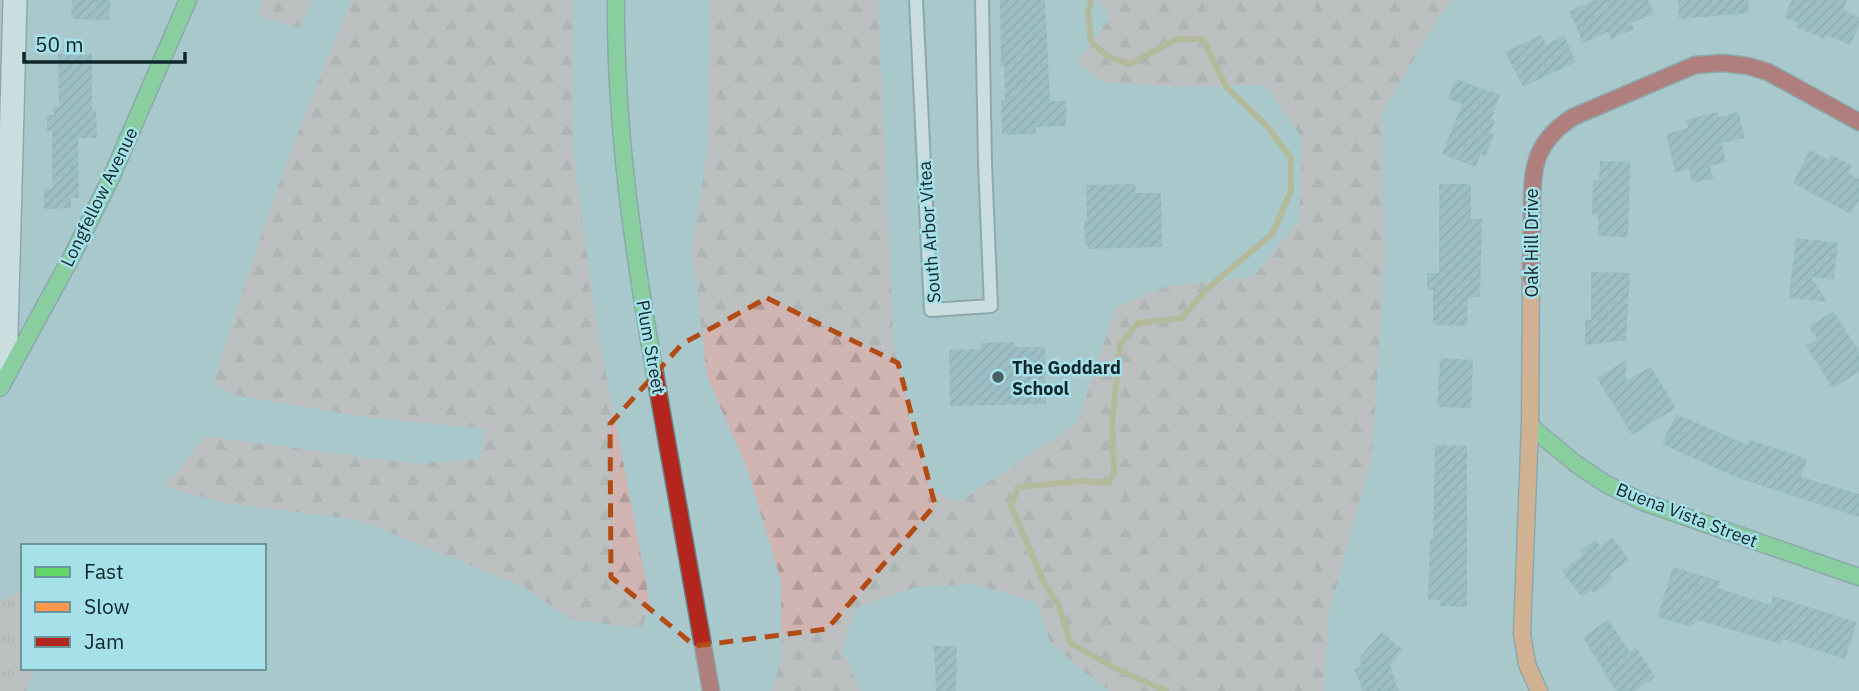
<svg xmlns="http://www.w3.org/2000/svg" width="1859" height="691" font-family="'IBM Plex Sans',sans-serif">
<defs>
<pattern id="grass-tufts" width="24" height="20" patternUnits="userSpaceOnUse" patternTransform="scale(1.75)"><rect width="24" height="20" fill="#d0b4b1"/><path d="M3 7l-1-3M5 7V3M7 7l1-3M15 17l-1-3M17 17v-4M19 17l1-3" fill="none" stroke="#b19b98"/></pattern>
<pattern id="forest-firs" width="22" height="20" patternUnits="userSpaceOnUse" patternTransform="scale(1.75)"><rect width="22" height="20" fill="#d0b4b1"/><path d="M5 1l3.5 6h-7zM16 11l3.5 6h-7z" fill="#b19b98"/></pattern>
<pattern id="building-hatch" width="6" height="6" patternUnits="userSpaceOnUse" patternTransform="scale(1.75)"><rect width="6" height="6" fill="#8ab1bc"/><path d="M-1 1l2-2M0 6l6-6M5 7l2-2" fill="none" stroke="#6f9099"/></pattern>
</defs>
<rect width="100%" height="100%" fill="#a9c8cc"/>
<polygon fill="url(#grass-tufts)" points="23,589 23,668 34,668 26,691 0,691 0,601"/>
<g fill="url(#forest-firs)">
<polygon points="263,0 312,0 299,28 258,15"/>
<path d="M352,0H573V150L596,320L650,603L642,629L570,619L524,587L359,520L225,503L165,487L206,436L415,464L480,459L485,429L363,417L234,395L214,383C252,253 298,125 352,0Z"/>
<polygon points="710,0 878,0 894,347 911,423 931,491 959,502 1077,423 1116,307 1168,286 1253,277 1299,220 1302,138 1265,85 1179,87 1101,82 1077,63 1110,18 1099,0 1453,0 1438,18 1382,113 1385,257 1372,456 1329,614 1324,691 1111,691 1089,676 1050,642 1036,602 973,584 917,587 856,608 842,650 861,691 771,691 782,658 781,581 747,468 707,376 692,251 708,146"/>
</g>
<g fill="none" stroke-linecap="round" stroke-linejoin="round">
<polyline stroke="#bca860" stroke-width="6" points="1091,0 1088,13 1091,42 1109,57 1130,64 1177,39 1203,39 1226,87 1266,125 1291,158 1291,190 1273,233 1207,289 1182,318 1138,323 1120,345 1112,423 1114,473 1108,483 1082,481 1018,487 1011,505 1043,581 1059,606 1070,643 1117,669 1166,691"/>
</g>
<g fill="url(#building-hatch)">
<polygon points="72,0 110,0 109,20 71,19"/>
<polygon points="1000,0 1045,0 1050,101 1066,101 1066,126 1036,127 1036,134 1002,135 1001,101 1005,100 1004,66 1001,67"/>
<polygon points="1596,0 1648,0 1654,14 1631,23 1634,29 1611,39 1608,32 1583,43 1569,11"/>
<polygon points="1678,0 1748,0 1749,13 1679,19"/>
<polygon points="1792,0 1847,0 1843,10 1859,17 1859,25 1850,45 1826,35 1824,39 1796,27 1798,23 1784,17"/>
<polygon points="1541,35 1546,45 1564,36 1576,62 1523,87 1505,52"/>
<polygon points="58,54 92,54 92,111 96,111 97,138 78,138 79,198 71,198 71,208 44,209 44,188 52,188 52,131 47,131 47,115 54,115 54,106 59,106"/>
<polygon points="1456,79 1500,95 1491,119 1495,121 1490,133 1494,135 1485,156 1480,154 1476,167 1442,154 1462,104 1448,99"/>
<polygon points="1718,112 1719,117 1738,112 1745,138 1722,143 1726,162 1710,166 1713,179 1692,183 1689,169 1675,172 1666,134 1688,128 1686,120"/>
<polygon points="1810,150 1828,160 1831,155 1852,165 1848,173 1859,179 1859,200 1851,214 1793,183"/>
<polygon points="1600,161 1630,162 1628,237 1598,236 1598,215 1592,214 1593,180 1599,180"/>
<polygon points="1135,184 1136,193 1161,193 1162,247 1088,249 1088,245 1085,245 1084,221 1087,221 1086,185"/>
<polygon points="1439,184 1471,184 1471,219 1482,219 1480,297 1468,297 1467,326 1433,325 1433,289 1427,290 1427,273 1439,273"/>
<polygon points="1796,238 1838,243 1834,279 1811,277 1827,302 1789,298"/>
<polygon points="1591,272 1630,273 1626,340 1585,345 1585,320 1591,320"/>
<polygon points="1833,311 1859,351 1859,372 1833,388 1806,346 1817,339 1809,327"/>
<polygon points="1015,342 1015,347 1045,347 1046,404 950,406 949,350 981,349 981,343"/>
<polygon points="1440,358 1473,360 1471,408 1437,407"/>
<polygon points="1626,360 1626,381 1651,367 1676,408 1632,435 1597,378"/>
<polygon points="1676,414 1748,445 1750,440 1807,459 1801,477 1859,494 1859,517 1741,479 1662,444"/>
<polygon points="1435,445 1467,446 1467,607 1440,606 1440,600 1428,600 1430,540 1433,540"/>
<polygon points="1612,537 1629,560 1609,574 1613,579 1594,593 1591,590 1582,597 1562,571 1583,555 1580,551 1595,540 1600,546"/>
<polygon points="1673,567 1720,581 1718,588 1771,605 1773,596 1857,622 1845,659 1783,639 1781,644 1697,620 1691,627 1657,617"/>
<polygon points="1608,620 1630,652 1636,647 1655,677 1635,691 1616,691 1583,637"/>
<polygon points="1382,632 1403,650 1390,665 1399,691 1363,691 1354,669 1362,666 1359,658"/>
<polygon points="934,646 957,646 956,691 936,691"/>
</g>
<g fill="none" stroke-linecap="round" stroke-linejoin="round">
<g stroke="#698285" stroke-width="16">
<polyline id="lane" points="916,0 931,310 991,306 985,163 982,0"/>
</g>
<g stroke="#698285" stroke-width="26">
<polyline id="street" points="5,371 15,0"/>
</g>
<g stroke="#698285" stroke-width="19">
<g id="fast">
<path d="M616,0C615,126 633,250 655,374"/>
<polyline points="0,388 72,256 110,180 188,0"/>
<polyline points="1530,426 1576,464 1606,484 1643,502 1859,577"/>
</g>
</g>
<g stroke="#698285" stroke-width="19">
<polyline id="slow" points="1531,279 1530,426 1522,634 1527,664 1539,691"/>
</g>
<g stroke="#698285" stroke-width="19">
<g id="jam">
<path d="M1531,279C1531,257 1532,235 1532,213C1532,169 1533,143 1573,117L1695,65L1723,63L1748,66L1768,72L1859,122"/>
<polyline points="655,374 711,691"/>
</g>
</g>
<use href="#lane" stroke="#f2f7f7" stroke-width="12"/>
<use href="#street" stroke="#f2f7f7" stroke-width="23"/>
<use href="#fast" stroke="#63d668" stroke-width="16"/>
<use href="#slow" stroke="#ff974d" stroke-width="16"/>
<use href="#jam" stroke="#b3261e" stroke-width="16"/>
</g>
<path d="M0 0H1859V691H0ZM767,298L898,363L935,505L827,629L695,646L611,577L610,424L682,344Z" fill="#a9c8cc" fill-opacity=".55" fill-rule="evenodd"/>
<path fill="none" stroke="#b24c14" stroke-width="5" stroke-dasharray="14 9" stroke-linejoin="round" d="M767,298L898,363L935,505L827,629L695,646L611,577L610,424L682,344Z"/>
<circle fill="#455f63" stroke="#a6e0e8" stroke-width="2.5" cx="998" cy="377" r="7"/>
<g text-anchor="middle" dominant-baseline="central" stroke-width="5" stroke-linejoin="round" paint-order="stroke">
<g font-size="18" fill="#0f272a" stroke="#a6e0e8">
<text transform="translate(99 197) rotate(-64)">Longfellow Avenue</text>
<text transform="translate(929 232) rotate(-94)">South Arbor Vitea</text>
<text transform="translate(1531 243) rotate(-90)">Oak Hill Drive</text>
<text transform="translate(651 347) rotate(80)">Plum Street</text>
<text transform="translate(1687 515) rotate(21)">Buena Vista Street</text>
</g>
<g font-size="18" font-weight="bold" fill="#0f272a" stroke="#a6e0e8" text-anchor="start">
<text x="1012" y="367">The Goddard<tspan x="1012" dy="21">School</tspan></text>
</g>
</g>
<rect x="21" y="544" width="245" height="126" fill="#a6e0e8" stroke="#6a969c" stroke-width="2"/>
<rect x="35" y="567" width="35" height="10" fill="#63d668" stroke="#6a969c" stroke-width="2"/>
<text x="84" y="579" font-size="21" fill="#0f272a">Fast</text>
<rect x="35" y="602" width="35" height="10" fill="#ff974d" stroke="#6a969c" stroke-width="2"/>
<text x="84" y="614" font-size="21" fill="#0f272a">Slow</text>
<rect x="35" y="637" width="35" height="10" fill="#b3261e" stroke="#6a969c" stroke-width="2"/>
<text x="84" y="649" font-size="21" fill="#0f272a">Jam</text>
<path d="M24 52v10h161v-10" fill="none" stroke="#0f272a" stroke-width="3.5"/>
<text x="35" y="52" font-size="21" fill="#0f272a" stroke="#a6e0e8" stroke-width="5" paint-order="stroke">50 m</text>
</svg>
